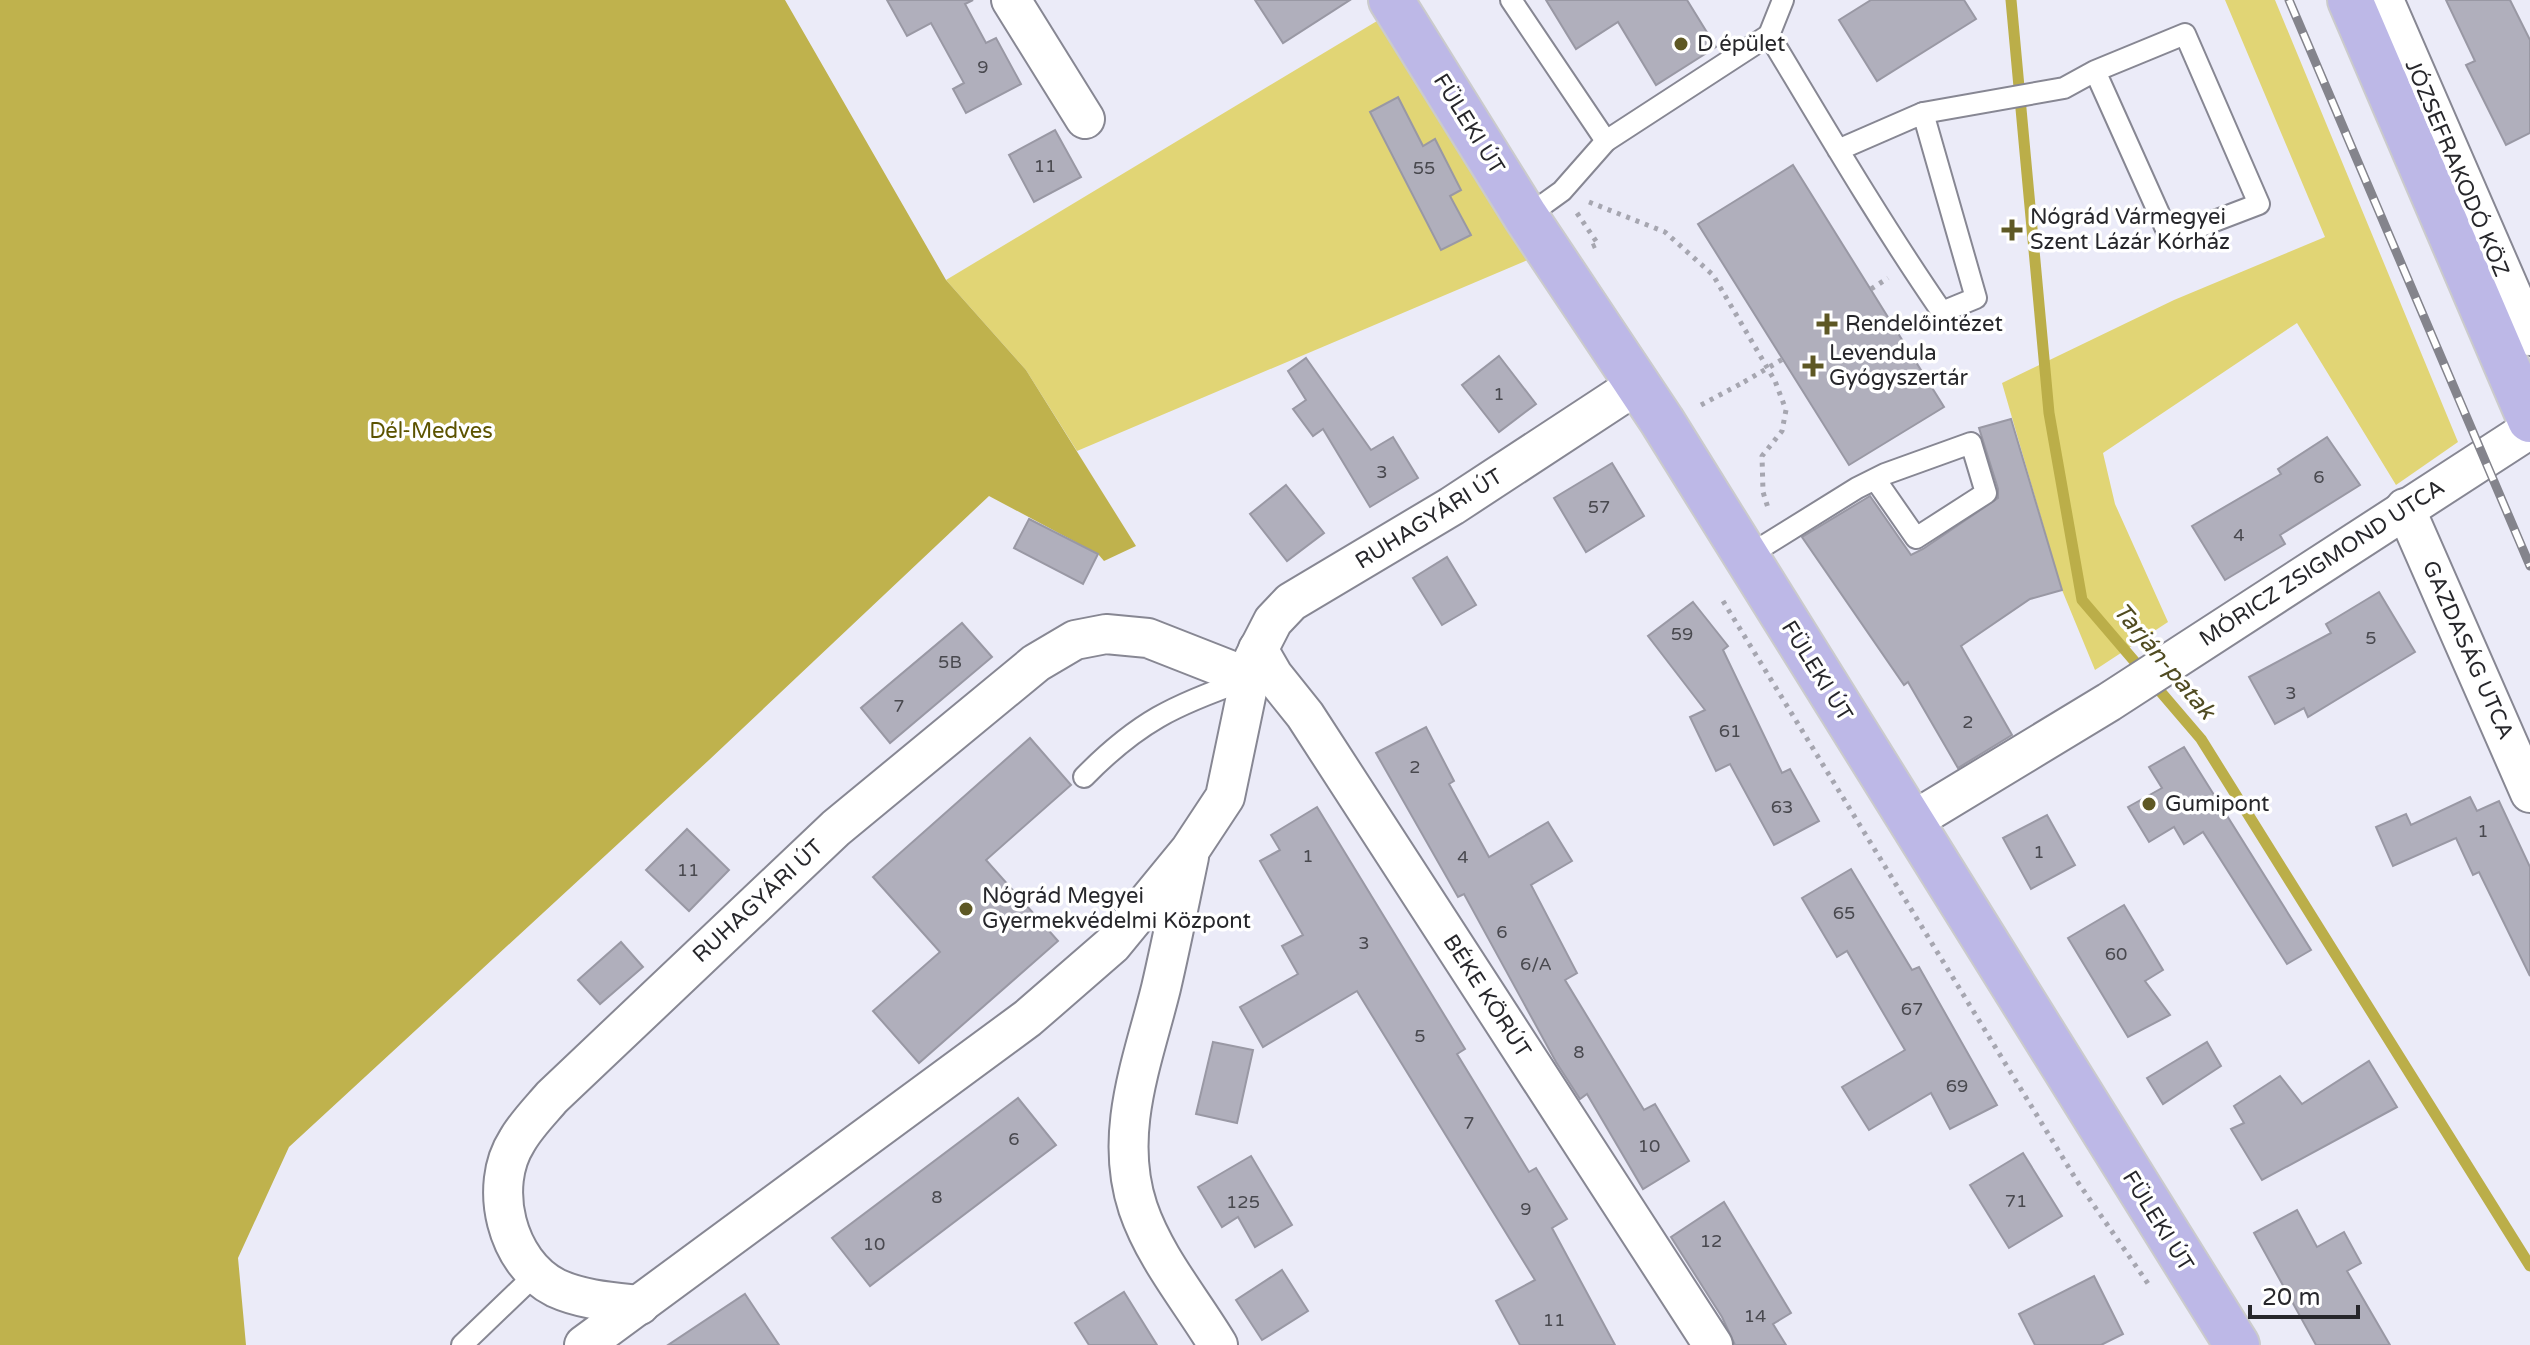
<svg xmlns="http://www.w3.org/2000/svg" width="2530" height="1345" font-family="'Varela Round',sans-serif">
<rect width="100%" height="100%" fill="#ebebf8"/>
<g fill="#e1d575">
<polygon points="2225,0 2275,0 2458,442 2396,485 2297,323 2103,453 2115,504 2168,622 2095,670 2062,590 2002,383 2174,300 2325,237"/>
<polygon points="1397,9 1549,251 1077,451 1026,370 946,280"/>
</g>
<polygon fill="#bfb24d" points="0,0 785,0 946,280 1026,370 1136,546 1104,561 1098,554 989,496 709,760 289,1147 238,1258 246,1345 0,1345"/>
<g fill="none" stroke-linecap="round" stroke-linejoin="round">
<polyline stroke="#bbae49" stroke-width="11" points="2011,0 2049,413 2082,600 2201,739 2530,1266"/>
</g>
<g fill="#b0afbc" stroke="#9998a4" stroke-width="2">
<polygon points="887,0 973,0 965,4 986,43 996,38 1021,84 966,113 953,89 964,83 931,23 907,36"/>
<polygon points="1255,0 1350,0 1283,43"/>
<polygon points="1546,0 1687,0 1716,47 1656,85 1618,22 1576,49"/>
<polygon points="1871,0 1964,0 1976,19 1877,81 1839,20"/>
<polygon points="2446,0 2510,0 2530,40 2530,133 2506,145 2466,65 2475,61"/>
<polygon points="1398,97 1423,146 1435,139 1461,190 1450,196 1471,235 1441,250 1370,112"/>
<polygon points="1055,130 1081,177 1034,202 1009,155"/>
<polygon points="1793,165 1944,407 1849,465 1698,224"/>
<polygon points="1499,356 1536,404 1499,432 1462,385"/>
<polygon points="1306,358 1371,450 1393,437 1418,478 1370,507 1323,429 1313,436 1293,409 1306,400 1288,371"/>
<polygon points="2011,419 2062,590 2030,599 1961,646 2012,735 1958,768 1908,682 1904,685 1802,537 1870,496 1911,555 1923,549 1998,498 1998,489 1979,428"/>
<polygon points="2327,437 2360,485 2280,535 2285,544 2225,580 2192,526 2281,474 2278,469"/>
<polygon points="1612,463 1644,516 1586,552 1554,498"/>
<polygon points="1286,485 1324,533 1287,561 1250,514"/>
<polygon points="1029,519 1098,554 1083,584 1014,548"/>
<polygon points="1447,557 1476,605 1442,625 1413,578"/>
<polygon points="2379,592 2415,652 2308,717 2304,708 2275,724 2249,677 2331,633 2326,624"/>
<polygon points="1693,602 1728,646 1723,650 1782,773 1790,769 1819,821 1774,845 1730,764 1716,771 1690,717 1705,710 1648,636"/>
<polygon points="962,623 992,657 890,743 861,708"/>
<polygon points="1426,727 1454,781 1449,784 1489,857 1548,822 1572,861 1531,885 1577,973 1565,980 1644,1110 1655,1104 1689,1161 1643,1189 1587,1094 1580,1099 1556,1062 1464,894 1458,897 1376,753"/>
<polygon points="1030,738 1071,785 986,860 1058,941 919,1063 873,1011 940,952 873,877"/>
<polygon points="2184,747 2311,950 2287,964 2203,832 2184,844 2174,827 2149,842 2128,807 2162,788 2149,767"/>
<polygon points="2470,797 2477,811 2499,801 2530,867 2530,976 2479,872 2473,875 2456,838 2393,866 2376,827 2406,814 2411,825"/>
<polygon points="1317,807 1465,1049 1457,1054 1529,1172 1536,1168 1567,1219 1552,1228 1615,1345 1520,1345 1496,1301 1535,1280 1357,991 1263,1047 1240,1007 1298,974 1282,946 1303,935 1260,861 1280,850 1271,835"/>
<polygon points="2047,815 2075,865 2031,889 2003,838"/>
<polygon points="687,829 729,870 689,911 646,870"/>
<polygon points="1851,869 1912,970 1919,967 1997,1105 1950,1129 1931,1093 1869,1130 1842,1087 1905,1050 1847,951 1837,957 1802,898"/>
<polygon points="2124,905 2163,970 2145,981 2170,1015 2128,1037 2068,938"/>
<polygon points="621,942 643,967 600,1004 578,980"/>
<polygon points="1213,1042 1253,1050 1237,1123 1196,1114"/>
<polygon points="2207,1042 2221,1066 2163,1104 2147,1078"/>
<polygon points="2369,1061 2397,1107 2262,1180 2231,1129 2244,1123 2234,1106 2280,1076 2302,1104"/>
<polygon points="1018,1098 1056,1145 870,1286 832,1238"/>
<polygon points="2023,1153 2062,1216 2009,1248 1970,1185"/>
<polygon points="1251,1156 1292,1225 1255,1247 1238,1217 1222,1227 1198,1187"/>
<polygon points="1724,1202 1791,1313 1773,1324 1786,1345 1735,1345 1722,1317 1671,1237"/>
<polygon points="2297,1210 2317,1247 2344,1232 2361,1263 2347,1271 2390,1345 2316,1345 2254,1233"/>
<polygon points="1282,1270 1308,1311 1262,1340 1236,1300"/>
<polygon points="2094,1276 2123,1334 2101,1345 2035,1345 2019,1314"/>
<polygon points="1124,1292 1157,1345 1089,1345 1075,1323"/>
<polygon points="745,1294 779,1345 668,1345"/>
</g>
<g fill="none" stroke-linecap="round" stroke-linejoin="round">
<g stroke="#878793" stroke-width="24">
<g id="service">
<polyline points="1511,0 1606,141"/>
<polyline points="1769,35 1783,0"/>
<polyline points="1923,113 2064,88 2095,71 2170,238 2259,204 2185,34 2095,71"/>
<path d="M1526,217L1562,191L1606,141L1769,35C1825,128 1880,222 1942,312L1976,298L1923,113L1838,150"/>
<polyline points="1746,557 1857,488 1885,474 1971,443 1986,493 1916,538 1875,479"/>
<path d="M1084,777C1138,722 1174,705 1246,680"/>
<polyline points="462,1345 537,1273"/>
</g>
</g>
<g stroke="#878793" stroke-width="42">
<g id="minor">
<polyline points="1011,0 1085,119"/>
<polyline points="2384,0 2530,336"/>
<polyline points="2405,508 2530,793"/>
<polyline points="1258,649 1273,675 1305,715 1713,1345"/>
<polyline points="1911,822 2109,702 2530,429"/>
<path d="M1189,857C1180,900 1171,945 1161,988C1143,1061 1113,1133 1138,1208C1155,1258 1191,1300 1218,1345"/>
<path d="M640,1305C612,1302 582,1300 556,1288C506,1263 488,1186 517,1141C526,1125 540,1111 552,1097L836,828L1036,663L1075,640L1106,634L1148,638L1250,678"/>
<polyline points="584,1345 1028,1018 1112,945 1190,850 1225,797 1254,658 1273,621 1291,602 1452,506 1638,384"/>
</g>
</g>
<g stroke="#cbcbcc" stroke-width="48">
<g id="primary">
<polyline points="1391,0 1526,217 1662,421 2237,1345"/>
<polyline points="2350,0 2530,420"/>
</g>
</g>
<g stroke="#a6a6b0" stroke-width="5" stroke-dasharray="4 6" stroke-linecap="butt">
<polyline points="1589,202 1665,232 1713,275 1775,381 1786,410 1782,431 1762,456 1763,492 1769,511"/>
<polyline points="1577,213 1598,244 1591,247"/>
<polyline points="1871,289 1888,278"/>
<polyline points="1701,405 1744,382"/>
<polyline points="1723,601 2077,1181 2149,1285"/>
</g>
<use href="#service" stroke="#fff" stroke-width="20"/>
<use href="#minor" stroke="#fff" stroke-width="38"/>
<use href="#primary" stroke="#bdb8e7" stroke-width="44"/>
<g stroke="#84848c" stroke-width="9">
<polyline id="rail" points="2289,0 2530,566"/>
</g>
<use href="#rail" stroke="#fff" stroke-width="6" stroke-dasharray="18" stroke-linecap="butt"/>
<polyline stroke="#a6a6b0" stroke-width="5" stroke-dasharray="4 6" stroke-linecap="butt" points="1744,382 1783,359"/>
</g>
<g fill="#5e5824" stroke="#fff" stroke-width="3">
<circle cx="1681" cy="44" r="8"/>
<path d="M2008 218h8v8h8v8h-8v8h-8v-8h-8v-8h8z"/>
<path d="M1823 312h8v8h8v8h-8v8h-8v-8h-8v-8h8z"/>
<path d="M1809 354h8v8h8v8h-8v8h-8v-8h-8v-8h8z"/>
<circle cx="2149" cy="804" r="8"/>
<circle cx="966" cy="909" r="8"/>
</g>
<g text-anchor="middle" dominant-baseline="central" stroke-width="7" stroke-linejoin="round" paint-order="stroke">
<g font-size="18" fill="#49494f">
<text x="983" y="67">9</text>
<text x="1045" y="166">11</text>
<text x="1424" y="168">55</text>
<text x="1499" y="394">1</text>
<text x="1382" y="472">3</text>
<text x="2319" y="477">6</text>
<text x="1599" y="507">57</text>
<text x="2239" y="535">4</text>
<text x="1682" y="634">59</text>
<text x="2371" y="638">5</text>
<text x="950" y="662">5B</text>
<text x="2291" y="693">3</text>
<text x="899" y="706">7</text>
<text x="1968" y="722">2</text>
<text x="1730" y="731">61</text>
<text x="1415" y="767">2</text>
<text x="1782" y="807">63</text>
<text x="2483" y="831">1</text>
<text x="2039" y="852">1</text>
<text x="1308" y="856">1</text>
<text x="1463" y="857">4</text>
<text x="688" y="870">11</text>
<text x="1844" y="913">65</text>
<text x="1502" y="932">6</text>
<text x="1364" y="943">3</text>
<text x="2116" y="954">60</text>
<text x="1536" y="964">6/A</text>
<text x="1912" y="1009">67</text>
<text x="1420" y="1036">5</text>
<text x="1579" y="1052">8</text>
<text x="1957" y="1086">69</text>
<text x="1469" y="1123">7</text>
<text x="1014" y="1139">6</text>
<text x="1649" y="1146">10</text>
<text x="937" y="1197">8</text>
<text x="2016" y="1201">71</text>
<text x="1243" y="1202">125</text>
<text x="1526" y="1209">9</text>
<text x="1711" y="1241">12</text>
<text x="874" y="1244">10</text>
<text x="1755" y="1316">14</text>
<text x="1554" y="1320">11</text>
</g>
<g font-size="22" fill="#27272b" stroke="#fff" text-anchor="start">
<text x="1697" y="44">D épület</text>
<text x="2030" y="217">Nógrád Vármegyei<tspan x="2030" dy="25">Szent Lázár Kórház</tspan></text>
<text x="1845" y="324">Rendelőintézet</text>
<text x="1829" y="353">Levendula<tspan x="1829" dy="25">Gyógyszertár</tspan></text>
<text x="2165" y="804">Gumipont</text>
<text x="982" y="896">Nógrád Megyei<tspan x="982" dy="25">Gyermekvédelmi Központ</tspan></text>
</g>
<g font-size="22" fill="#27272b" stroke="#fff">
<text transform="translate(1469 124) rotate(58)">FÜLEKI ÚT</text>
<text transform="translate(2457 168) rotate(67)">JÓZSEFRAKODÓ KÖZ</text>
<text transform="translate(1429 519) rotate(-32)">RUHAGYÁRI ÚT</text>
<text transform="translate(2322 563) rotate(-33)">MÓRICZ ZSIGMOND UTCA</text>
<text transform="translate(2468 650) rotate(66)">GAZDASÁG UTCA</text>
<text transform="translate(1817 671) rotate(58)">FÜLEKI ÚT</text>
<text transform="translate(758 901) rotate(-43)">RUHAGYÁRI ÚT</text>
<text transform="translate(1487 996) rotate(57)">BÉKE KÖRÚT</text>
<text transform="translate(2158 1221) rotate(58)">FÜLEKI ÚT</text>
</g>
<g font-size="22" fill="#5c5300" stroke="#fff">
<text x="431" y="431">Dél-Medves</text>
</g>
<g font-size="24" font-style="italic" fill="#504b21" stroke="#fff">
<text transform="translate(2164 661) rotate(50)">Tarján-patak</text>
</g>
</g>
<path d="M2250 1305v12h108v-12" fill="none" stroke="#27272b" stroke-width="4"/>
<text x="2262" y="1305" font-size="24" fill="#27272b" stroke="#ffffff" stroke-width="6" paint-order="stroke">20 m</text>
</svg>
